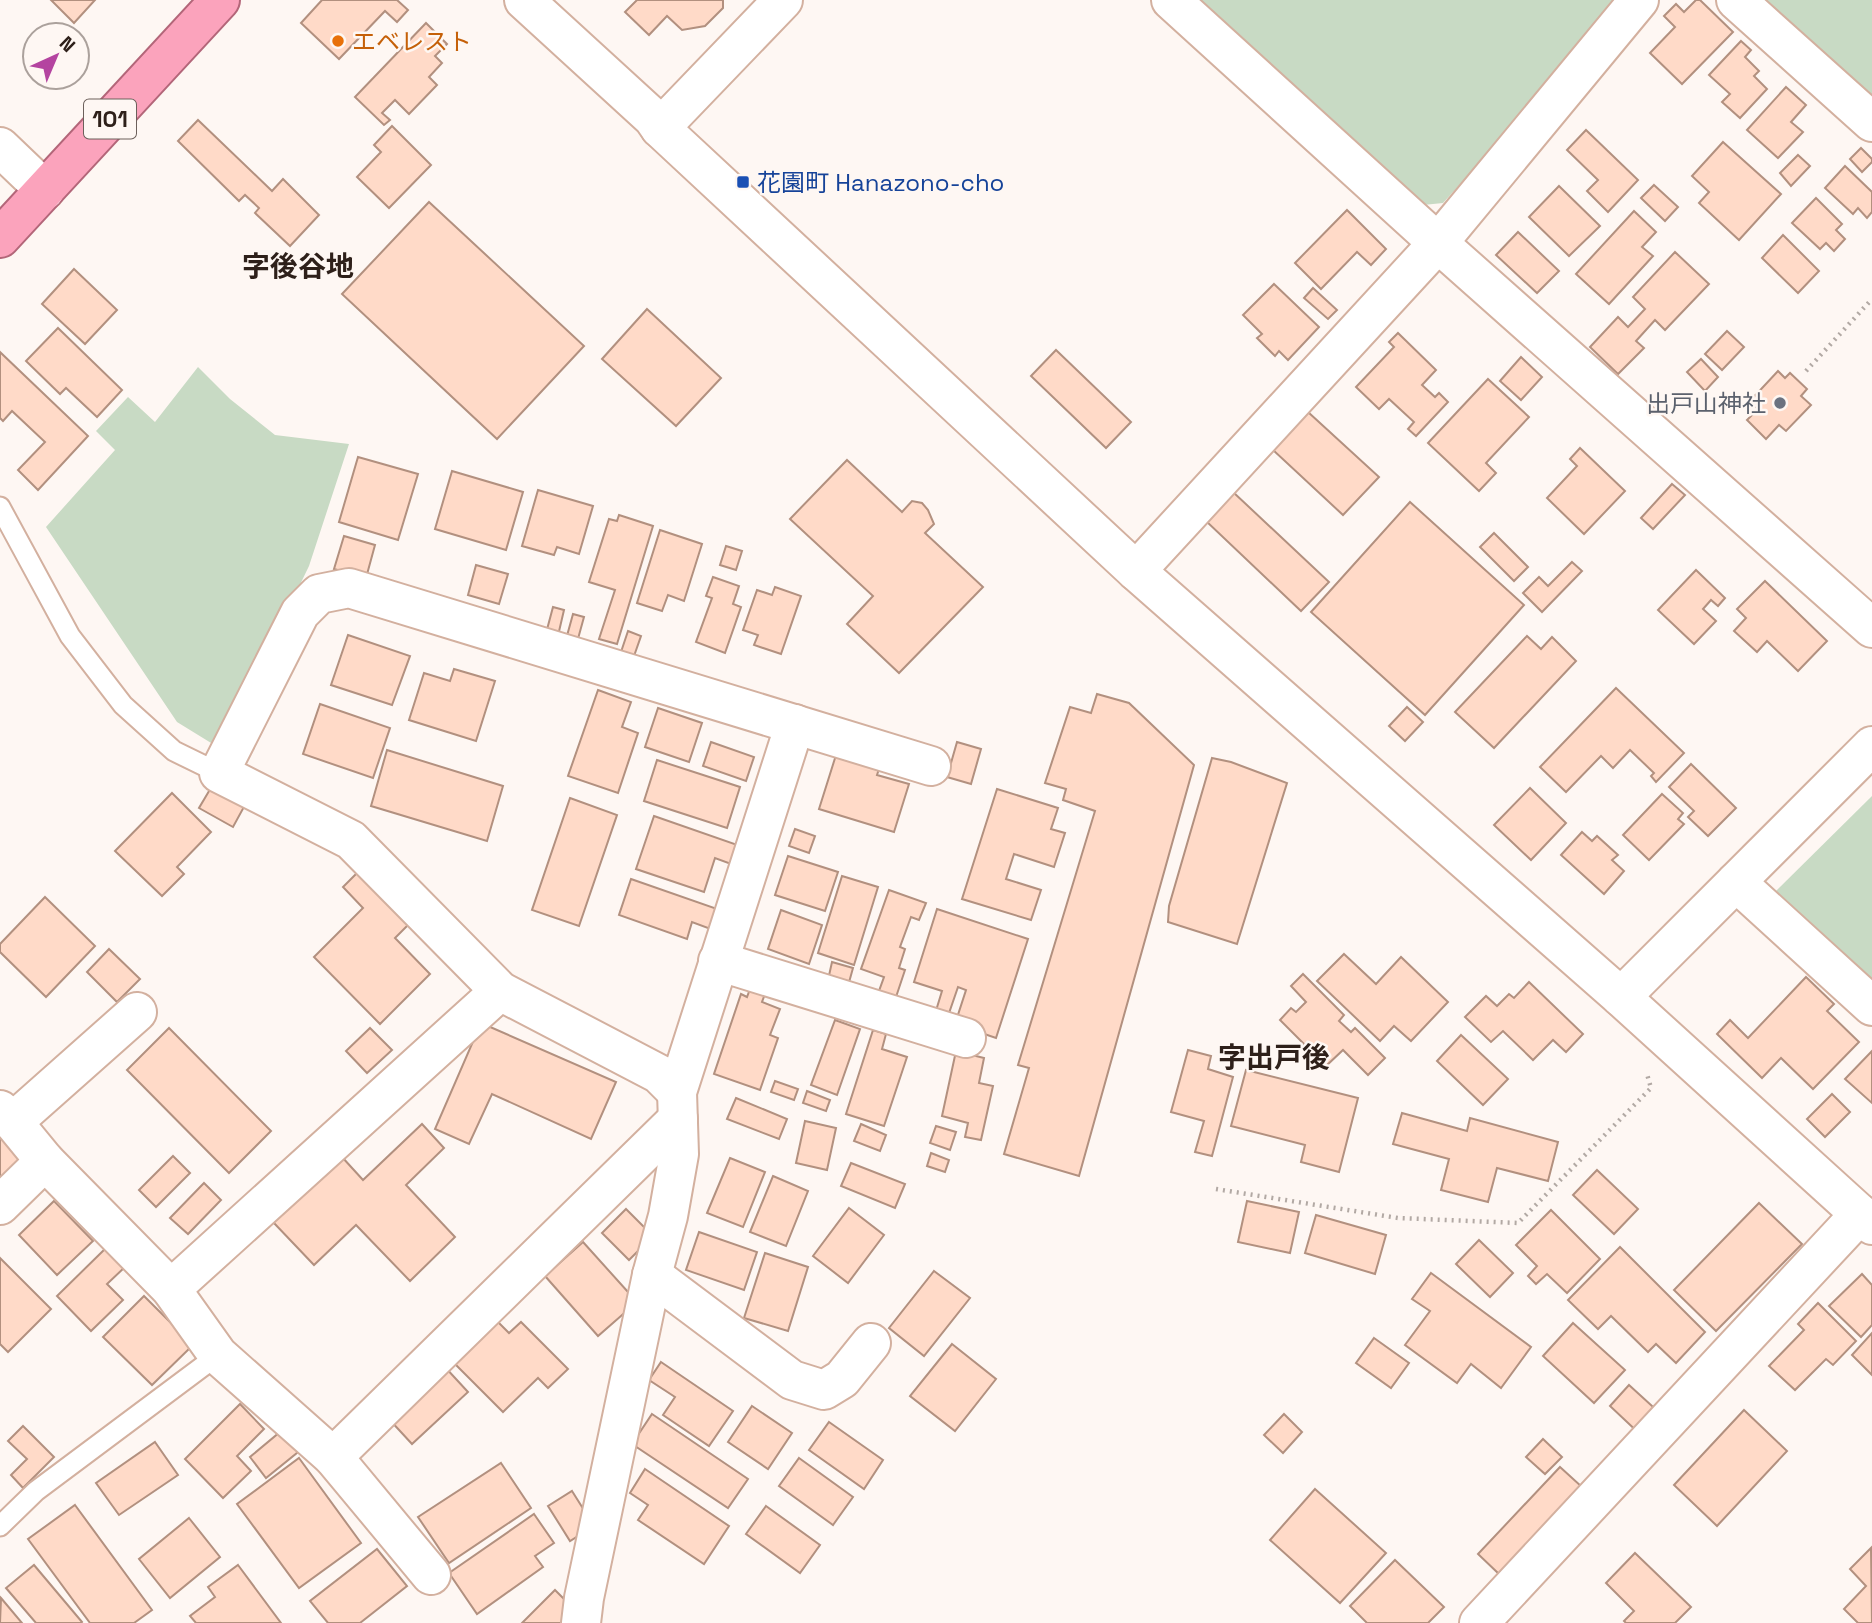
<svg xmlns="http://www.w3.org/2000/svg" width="1872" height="1623" font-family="'Space Grotesk','Noto Sans JP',sans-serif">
<rect width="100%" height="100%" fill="#fef7f3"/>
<g fill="#c8dac4">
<polygon points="1196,0 1627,0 1443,203 1423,205"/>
<polygon points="1758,0 1872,0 1872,104"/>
<polygon points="198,367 230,399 275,435 349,444 309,566 227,735 216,746 177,722 46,527 115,450 96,431 128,397 155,422"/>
<polygon points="1872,796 1872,994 1769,898"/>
</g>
<g fill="#ffdac8" stroke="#b2907f" stroke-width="2">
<polygon points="51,0 95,0 74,23"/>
<polygon points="322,0 397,0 408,10 397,22 385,11 339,59 301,23"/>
<polygon points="637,0 723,0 723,8 705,26 682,30 667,16 649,35 625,12"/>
<polygon points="1696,0 1700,0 1733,32 1682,84 1650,53 1675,27 1664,16 1676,4 1684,12"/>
<polygon points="426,23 447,44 435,56 442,63 429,77 437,85 409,114 395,100 382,113 390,120 384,125 355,97"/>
<polygon points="1741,41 1751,50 1745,57 1759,71 1754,76 1767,89 1740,118 1722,102 1730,94 1709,75"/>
<polygon points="1786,87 1806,105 1791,122 1803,132 1778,158 1747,130"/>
<polygon points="198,120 272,191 283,179 319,215 290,246 255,213 259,208 245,195 239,201 178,141"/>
<polygon points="392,126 431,165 389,208 357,177 381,152 374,145"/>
<polygon points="1586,130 1638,180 1608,212 1587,191 1598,180 1567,150"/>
<polygon points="1723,142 1781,194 1739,240 1699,203 1709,192 1692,176"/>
<polygon points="1861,148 1872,159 1872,162 1862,172 1850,159"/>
<polygon points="1798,155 1810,166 1791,186 1780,173"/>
<polygon points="1845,166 1872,192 1872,212 1867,218 1858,208 1853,214 1825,188"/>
<polygon points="1654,185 1678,207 1665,221 1641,198"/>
<polygon points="1559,186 1600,226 1569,256 1529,217"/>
<polygon points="1816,198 1842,224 1836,230 1845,239 1834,251 1826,243 1820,249 1792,223"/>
<polygon points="429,202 584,346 497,439 342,294"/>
<polygon points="1347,210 1386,249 1371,265 1357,252 1321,289 1295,263"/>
<polygon points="1634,211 1656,232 1642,247 1653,256 1609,304 1576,274"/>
<polygon points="1518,232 1559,271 1537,293 1496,255"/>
<polygon points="1783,235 1819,271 1798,293 1762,258"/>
<polygon points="1675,252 1709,284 1665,330 1655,320 1636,341 1644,348 1618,374 1590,347 1618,317 1628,327 1645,309 1633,297"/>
<polygon points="74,269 117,310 85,344 42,304"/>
<polygon points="1274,284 1319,327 1288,360 1279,351 1275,356 1257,338 1262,334 1243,315"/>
<polygon points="1313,288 1337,310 1328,319 1304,298"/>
<polygon points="647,309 721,378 676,426 602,359"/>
<polygon points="58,328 122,390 97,417 66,388 60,394 26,361"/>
<polygon points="1727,331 1744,347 1722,370 1705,354"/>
<polygon points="1398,333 1436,370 1422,385 1435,397 1439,393 1448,402 1416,436 1408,429 1414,422 1389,399 1379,409 1356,387 1394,347 1389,342"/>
<polygon points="1056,350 1131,422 1106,448 1031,376"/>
<polygon points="0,352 88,436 38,490 18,470 45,442 12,411 3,421 0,418"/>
<polygon points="1521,357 1542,377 1521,400 1500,381"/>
<polygon points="1701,359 1718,377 1705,391 1687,372"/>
<polygon points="1778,371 1785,378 1790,373 1807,389 1801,396 1811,405 1786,431 1779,425 1766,439 1747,420 1758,409 1750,401"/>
<polygon points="1488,379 1529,417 1486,463 1496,473 1479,491 1428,443"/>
<polygon points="1308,412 1379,477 1343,515 1273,450"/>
<polygon points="1580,448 1625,491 1584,534 1547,498 1577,466 1570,459"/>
<polygon points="358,457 418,474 398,540 339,522"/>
<polygon points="847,460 902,512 912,501 922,503 928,510 934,524 925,533 983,587 899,673 847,624 873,596 790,519"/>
<polygon points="452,471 523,492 506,550 435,529"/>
<polygon points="1672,484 1685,495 1653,529 1641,518"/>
<polygon points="538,490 593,506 579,554 557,547 554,555 522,546"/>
<polygon points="1233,492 1329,582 1301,611 1206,521"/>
<polygon points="1410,502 1524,605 1425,715 1311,612"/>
<polygon points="619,515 653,526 617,644 599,639 615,590 589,582 609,519 617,521"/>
<polygon points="660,530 702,544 684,601 668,595 662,611 637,603"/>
<polygon points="1494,533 1528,567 1514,581 1480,547"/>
<polygon points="344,536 375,545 366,578 334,569"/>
<polygon points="726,546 742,551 736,570 720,565"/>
<polygon points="1572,562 1582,571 1542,612 1523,593 1539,577 1548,586"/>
<polygon points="476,565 508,574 499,604 468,595"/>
<polygon points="1696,570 1725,598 1718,606 1711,600 1703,609 1716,621 1694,644 1658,610"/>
<polygon points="713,577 739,586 733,604 741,607 725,653 696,642 712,598 706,596"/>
<polygon points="1765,581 1827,641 1798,671 1767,641 1757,652 1734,631 1746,618 1737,609"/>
<polygon points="775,587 801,596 781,654 754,645 758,635 743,630 757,590 772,595"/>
<polygon points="553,607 564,610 557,640 545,637"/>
<polygon points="573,614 584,617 576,646 565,643"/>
<polygon points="628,631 641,636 634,656 621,652"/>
<polygon points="348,635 410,656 392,705 331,685"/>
<polygon points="1527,636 1541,649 1552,637 1576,661 1494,748 1455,712"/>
<polygon points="454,669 495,681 476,741 409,720 424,673 450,681"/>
<polygon points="1616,688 1684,753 1656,782 1651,776 1654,773 1630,750 1613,768 1601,756 1566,792 1540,767"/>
<polygon points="598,690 631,702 622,727 638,733 618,793 568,776"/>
<polygon points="1097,694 1129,703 1194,765 1079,1176 1004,1154 1029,1068 1018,1065 1095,811 1063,800 1066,789 1045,783 1070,707 1091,713"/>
<polygon points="320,704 390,728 373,778 303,754"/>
<polygon points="1407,707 1423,722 1405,741 1389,726"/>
<polygon points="658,708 702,723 689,762 645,747"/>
<polygon points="711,742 754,757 746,781 703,766"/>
<polygon points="957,742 981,749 971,784 947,777"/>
<polygon points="387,750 503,786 487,841 371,806"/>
<polygon points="836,755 879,769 877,775 909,784 894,832 819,809"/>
<polygon points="1212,758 1231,762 1287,783 1237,944 1168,922 1169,906"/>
<polygon points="657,760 740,787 727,828 644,801"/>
<polygon points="1691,764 1736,808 1708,836 1688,817 1694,811 1669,787"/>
<polygon points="212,786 245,805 233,827 199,808"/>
<polygon points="1530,788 1566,823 1531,860 1494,825"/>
<polygon points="997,789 1058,808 1051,829 1065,833 1054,867 1014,854 1006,879 1041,890 1031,920 962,899"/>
<polygon points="172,793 211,832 177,867 184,874 162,896 115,851"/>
<polygon points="1662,794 1683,813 1678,819 1684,824 1649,860 1623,835"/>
<polygon points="570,798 617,815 579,926 532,910"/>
<polygon points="654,816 749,849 742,868 715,858 704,892 636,869"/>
<polygon points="795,829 815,836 809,853 789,846"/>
<polygon points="1582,832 1592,841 1597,836 1618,855 1612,860 1624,871 1604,894 1561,855"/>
<polygon points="788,856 838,872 825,911 775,895"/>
<polygon points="361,869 412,921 395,938 430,974 380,1024 314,957 363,908 343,887"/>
<polygon points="842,876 878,887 854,965 818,953"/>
<polygon points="631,879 723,911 716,931 692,922 687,939 619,915"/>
<polygon points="889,890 926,903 919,920 911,917 900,947 905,949 899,968 905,970 896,997 879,991 884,977 861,969"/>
<polygon points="45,897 95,946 46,997 0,952 0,944"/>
<polygon points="937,909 1028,939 996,1038 955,1024 966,990 958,987 947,1019 935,1014 942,991 914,982"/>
<polygon points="781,910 822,925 809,964 768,949"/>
<polygon points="109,949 140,979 117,1002 87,972"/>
<polygon points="1344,954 1376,984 1401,957 1448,1002 1411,1041 1394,1026 1380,1041 1317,981"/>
<polygon points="832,962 853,968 848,986 828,980"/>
<polygon points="1303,974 1344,1015 1339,1021 1351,1032 1355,1028 1385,1058 1368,1075 1343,1050 1326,1066 1280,1020 1291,1008 1296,1012 1306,1002 1291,986"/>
<polygon points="1806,977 1834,1004 1827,1011 1859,1042 1813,1089 1781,1058 1762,1078 1717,1034 1730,1020 1748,1038"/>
<polygon points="1529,982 1583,1034 1566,1052 1553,1040 1533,1060 1503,1031 1491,1042 1465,1017 1486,996 1497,1006 1509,994 1514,998"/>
<polygon points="750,989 765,994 762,1002 780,1009 770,1035 778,1038 760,1090 714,1074 741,994 747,997"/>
<polygon points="835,1020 860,1029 837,1095 811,1085"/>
<polygon points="481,1023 616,1082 591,1139 492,1094 469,1144 435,1129"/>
<polygon points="169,1028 271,1131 229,1173 127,1070"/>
<polygon points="370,1028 392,1050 367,1073 346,1051"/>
<polygon points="873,1030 886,1034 882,1049 907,1057 884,1126 846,1114"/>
<polygon points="1461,1035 1508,1079 1483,1105 1437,1061"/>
<polygon points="1188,1050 1211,1056 1208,1069 1233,1077 1212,1156 1195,1152 1204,1121 1171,1112"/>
<polygon points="956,1051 984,1058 979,1083 993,1086 981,1140 965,1137 968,1123 942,1116"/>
<polygon points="1872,1051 1872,1103 1845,1079"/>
<polygon points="1246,1070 1358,1098 1339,1172 1301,1162 1305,1145 1231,1126"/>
<polygon points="775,1081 798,1089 794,1100 771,1092"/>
<polygon points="807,1091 830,1100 826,1111 803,1103"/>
<polygon points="1832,1094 1850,1112 1825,1137 1807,1119"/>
<polygon points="736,1098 787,1119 779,1139 727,1119"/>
<polygon points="1402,1113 1467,1131 1470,1118 1558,1142 1548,1181 1497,1168 1488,1202 1441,1190 1449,1159 1393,1144"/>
<polygon points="805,1121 836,1128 827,1170 796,1163"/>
<polygon points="422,1124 444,1148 406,1185 455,1237 410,1281 356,1225 314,1265 273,1222 342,1157 363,1180"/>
<polygon points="861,1124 886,1135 880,1151 854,1141"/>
<polygon points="936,1126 956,1132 950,1150 930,1143"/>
<polygon points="0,1131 31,1161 0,1193"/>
<polygon points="931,1153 949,1160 945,1172 927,1166"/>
<polygon points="173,1156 190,1173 156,1207 139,1190"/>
<polygon points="730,1158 765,1172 743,1227 707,1213"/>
<polygon points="851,1163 905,1184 895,1208 841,1186"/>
<polygon points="1597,1170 1638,1209 1614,1234 1573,1195"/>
<polygon points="773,1176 808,1191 786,1246 750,1232"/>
<polygon points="204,1183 221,1200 188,1234 170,1218"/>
<polygon points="54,1201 93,1241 57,1275 19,1235"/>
<polygon points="1247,1201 1299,1212 1290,1253 1238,1242"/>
<polygon points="1759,1203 1802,1244 1716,1331 1674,1290"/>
<polygon points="849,1208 884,1235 848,1283 813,1256"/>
<polygon points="626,1209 653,1236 629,1260 602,1233"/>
<polygon points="1551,1210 1600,1259 1567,1293 1547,1274 1536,1284 1528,1276 1537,1266 1516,1245"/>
<polygon points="1316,1215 1386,1235 1375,1274 1305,1253"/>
<polygon points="699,1232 757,1252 744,1290 686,1270"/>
<polygon points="1479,1240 1513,1273 1490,1297 1456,1264"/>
<polygon points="583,1242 637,1302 598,1336 545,1276"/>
<polygon points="108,1246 126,1266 107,1284 123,1300 91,1331 57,1296"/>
<polygon points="1620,1247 1705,1332 1676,1363 1656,1344 1648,1352 1611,1316 1598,1329 1568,1300"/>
<polygon points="765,1253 808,1267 788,1331 744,1318"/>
<polygon points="0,1258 51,1309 8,1352 0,1344"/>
<polygon points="934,1271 970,1298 924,1356 889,1328"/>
<polygon points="1431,1273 1531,1347 1501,1388 1471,1364 1457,1383 1405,1345 1430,1311 1412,1299"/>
<polygon points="1862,1274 1872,1285 1872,1325 1861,1337 1829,1306"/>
<polygon points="144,1296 193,1345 152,1385 103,1337"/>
<polygon points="1818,1303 1856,1341 1833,1365 1826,1359 1795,1390 1769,1366 1804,1330 1798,1324"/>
<polygon points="496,1320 509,1333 521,1322 568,1369 548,1388 538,1378 503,1412 453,1362"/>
<polygon points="1573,1323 1625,1370 1594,1403 1543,1356"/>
<polygon points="1872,1333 1872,1375 1852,1355"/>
<polygon points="1374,1338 1409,1363 1391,1388 1356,1363"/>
<polygon points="952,1344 996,1379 955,1431 910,1396"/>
<polygon points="661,1362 733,1411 709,1446 663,1415 675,1397 649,1380"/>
<polygon points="444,1366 468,1392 412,1444 388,1418"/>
<polygon points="1629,1385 1663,1416 1643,1437 1610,1406"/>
<polygon points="240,1404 264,1429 237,1456 251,1471 223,1498 185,1459"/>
<polygon points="752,1406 792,1433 768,1469 728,1442"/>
<polygon points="1744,1410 1787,1451 1717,1526 1674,1485"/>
<polygon points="652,1414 748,1479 728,1508 632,1444"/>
<polygon points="1284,1414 1302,1432 1283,1453 1264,1435"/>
<polygon points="829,1422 883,1460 864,1489 809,1450"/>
<polygon points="23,1426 54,1457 23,1488 11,1475 27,1459 8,1441"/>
<polygon points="286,1427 303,1448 266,1478 250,1457"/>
<polygon points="1543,1439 1562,1457 1545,1474 1526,1457"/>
<polygon points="155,1442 178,1475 119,1515 96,1483"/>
<polygon points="299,1458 361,1543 299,1588 237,1504"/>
<polygon points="799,1458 853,1497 833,1525 779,1486"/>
<polygon points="501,1463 531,1508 449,1563 418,1517"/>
<polygon points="1560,1467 1582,1487 1499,1574 1478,1554"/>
<polygon points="645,1469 729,1526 704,1564 638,1520 648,1505 630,1493"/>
<polygon points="1315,1489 1386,1553 1340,1603 1270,1540"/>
<polygon points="572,1491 594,1526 570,1541 548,1506"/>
<polygon points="75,1505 152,1610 134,1623 90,1623 28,1539"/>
<polygon points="766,1506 820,1545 800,1573 746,1534"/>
<polygon points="534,1514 554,1543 535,1556 543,1567 477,1614 449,1573"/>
<polygon points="189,1518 220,1557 170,1598 139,1559"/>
<polygon points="1871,1548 1872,1623 1858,1623 1844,1609 1866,1586 1850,1569"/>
<polygon points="377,1549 407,1586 360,1623 328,1623 310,1601"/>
<polygon points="1635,1553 1691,1607 1675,1623 1626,1623 1624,1621 1634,1611 1606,1583"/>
<polygon points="1395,1560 1444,1607 1428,1623 1367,1623 1350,1606"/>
<polygon points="34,1565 82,1622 81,1623 36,1623 6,1588"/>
<polygon points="238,1565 281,1623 196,1623 190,1616 215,1597 208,1587"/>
<polygon points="555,1590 576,1611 564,1623 522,1623"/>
<polygon points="1,1598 22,1623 0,1623"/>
</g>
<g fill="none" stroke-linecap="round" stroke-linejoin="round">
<g stroke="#d3b09f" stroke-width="23">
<g id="service">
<polyline points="0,507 70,636 123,705 174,751 219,773"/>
<polyline points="0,1526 36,1491 218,1355"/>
</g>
</g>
<g stroke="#d3b09f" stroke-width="42">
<g id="minor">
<polyline points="1171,0 1438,243 1872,628"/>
<polyline points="1736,0 1872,122"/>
<polyline points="660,128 783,0"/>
<polyline points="0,147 45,190"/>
<polyline points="1136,571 1438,243 1639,0"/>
<polyline points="1736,882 1872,1006"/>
<polyline points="718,961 966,1038"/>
<polyline points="677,1092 659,1074 500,991 351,840 219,773 300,613 319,594 349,588 931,766"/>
<polyline points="0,1110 13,1122 45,1161 171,1289 218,1355 333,1457 678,1119"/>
<polyline points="13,1122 137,1012"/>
<polyline points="0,1205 45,1161"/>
<polyline points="652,1275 792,1380 824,1390 842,1379 871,1343"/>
<polyline points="171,1289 500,991"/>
<polyline points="333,1457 431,1575"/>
<polyline points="581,1623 584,1598 652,1275 668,1216 679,1154 677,1092 795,724"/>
<polyline points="1479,1623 1860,1214"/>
</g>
</g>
<g stroke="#d3b09f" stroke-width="42">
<g id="tertiary">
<polyline points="524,0 653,118 660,128 1136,571 1621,997 1872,1225"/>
<polyline points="1621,997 1872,746"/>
</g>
</g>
<g stroke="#b36679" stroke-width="42">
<polyline id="trunk" points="0,238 220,0"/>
</g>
<g stroke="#b2a9a4" stroke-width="4.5" stroke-dasharray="2 5" stroke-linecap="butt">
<polyline points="1806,371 1872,299"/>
<polyline points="1216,1189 1398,1218 1518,1223 1651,1088 1647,1074"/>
</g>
<use href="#service" stroke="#fff" stroke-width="19"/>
<use href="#minor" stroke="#fff" stroke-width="38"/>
<use href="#tertiary" stroke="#fff" stroke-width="38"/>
<use href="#trunk" stroke="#fba3bc" stroke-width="38"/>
</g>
<circle fill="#e8710a" stroke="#fef7f3" stroke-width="2.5" cx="338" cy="41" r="7"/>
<rect fill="#1a4fb4" stroke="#fef7f3" stroke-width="2.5" x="736" y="175" width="14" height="14" rx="3.5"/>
<circle fill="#6b7280" stroke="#fef7f3" stroke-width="2.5" cx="1780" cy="403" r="7"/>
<g text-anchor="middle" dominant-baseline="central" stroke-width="5" stroke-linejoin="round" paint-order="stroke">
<rect fill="#fef7f3" stroke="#6c605b" stroke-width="2" x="84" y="99.5" width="52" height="39" rx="5"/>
<g font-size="23" font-weight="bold" fill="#2e201a">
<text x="110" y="119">101</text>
</g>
<g font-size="24" fill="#c56008" stroke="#fef7f3" text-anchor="start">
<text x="352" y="41">エベレスト</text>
</g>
<g font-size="24" fill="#164399" stroke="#fef7f3" text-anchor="start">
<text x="757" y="182">花園町 Hanazono-cho</text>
</g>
<g font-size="24" fill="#5b616d" stroke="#fef7f3" text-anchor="end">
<text x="1766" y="403">出戸山神社</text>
</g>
<g font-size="28" font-weight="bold" fill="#2e201a" stroke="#fef7f3">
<text x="298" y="266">字後谷地</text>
<text x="1274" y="1057">字出戸後</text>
</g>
</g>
<g transform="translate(56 56) rotate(44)"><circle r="33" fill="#fef7f3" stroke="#aba19c" stroke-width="2"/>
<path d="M0-5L12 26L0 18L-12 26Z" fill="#b444a0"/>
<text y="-10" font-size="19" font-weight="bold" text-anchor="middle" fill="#2e201a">N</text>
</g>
</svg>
